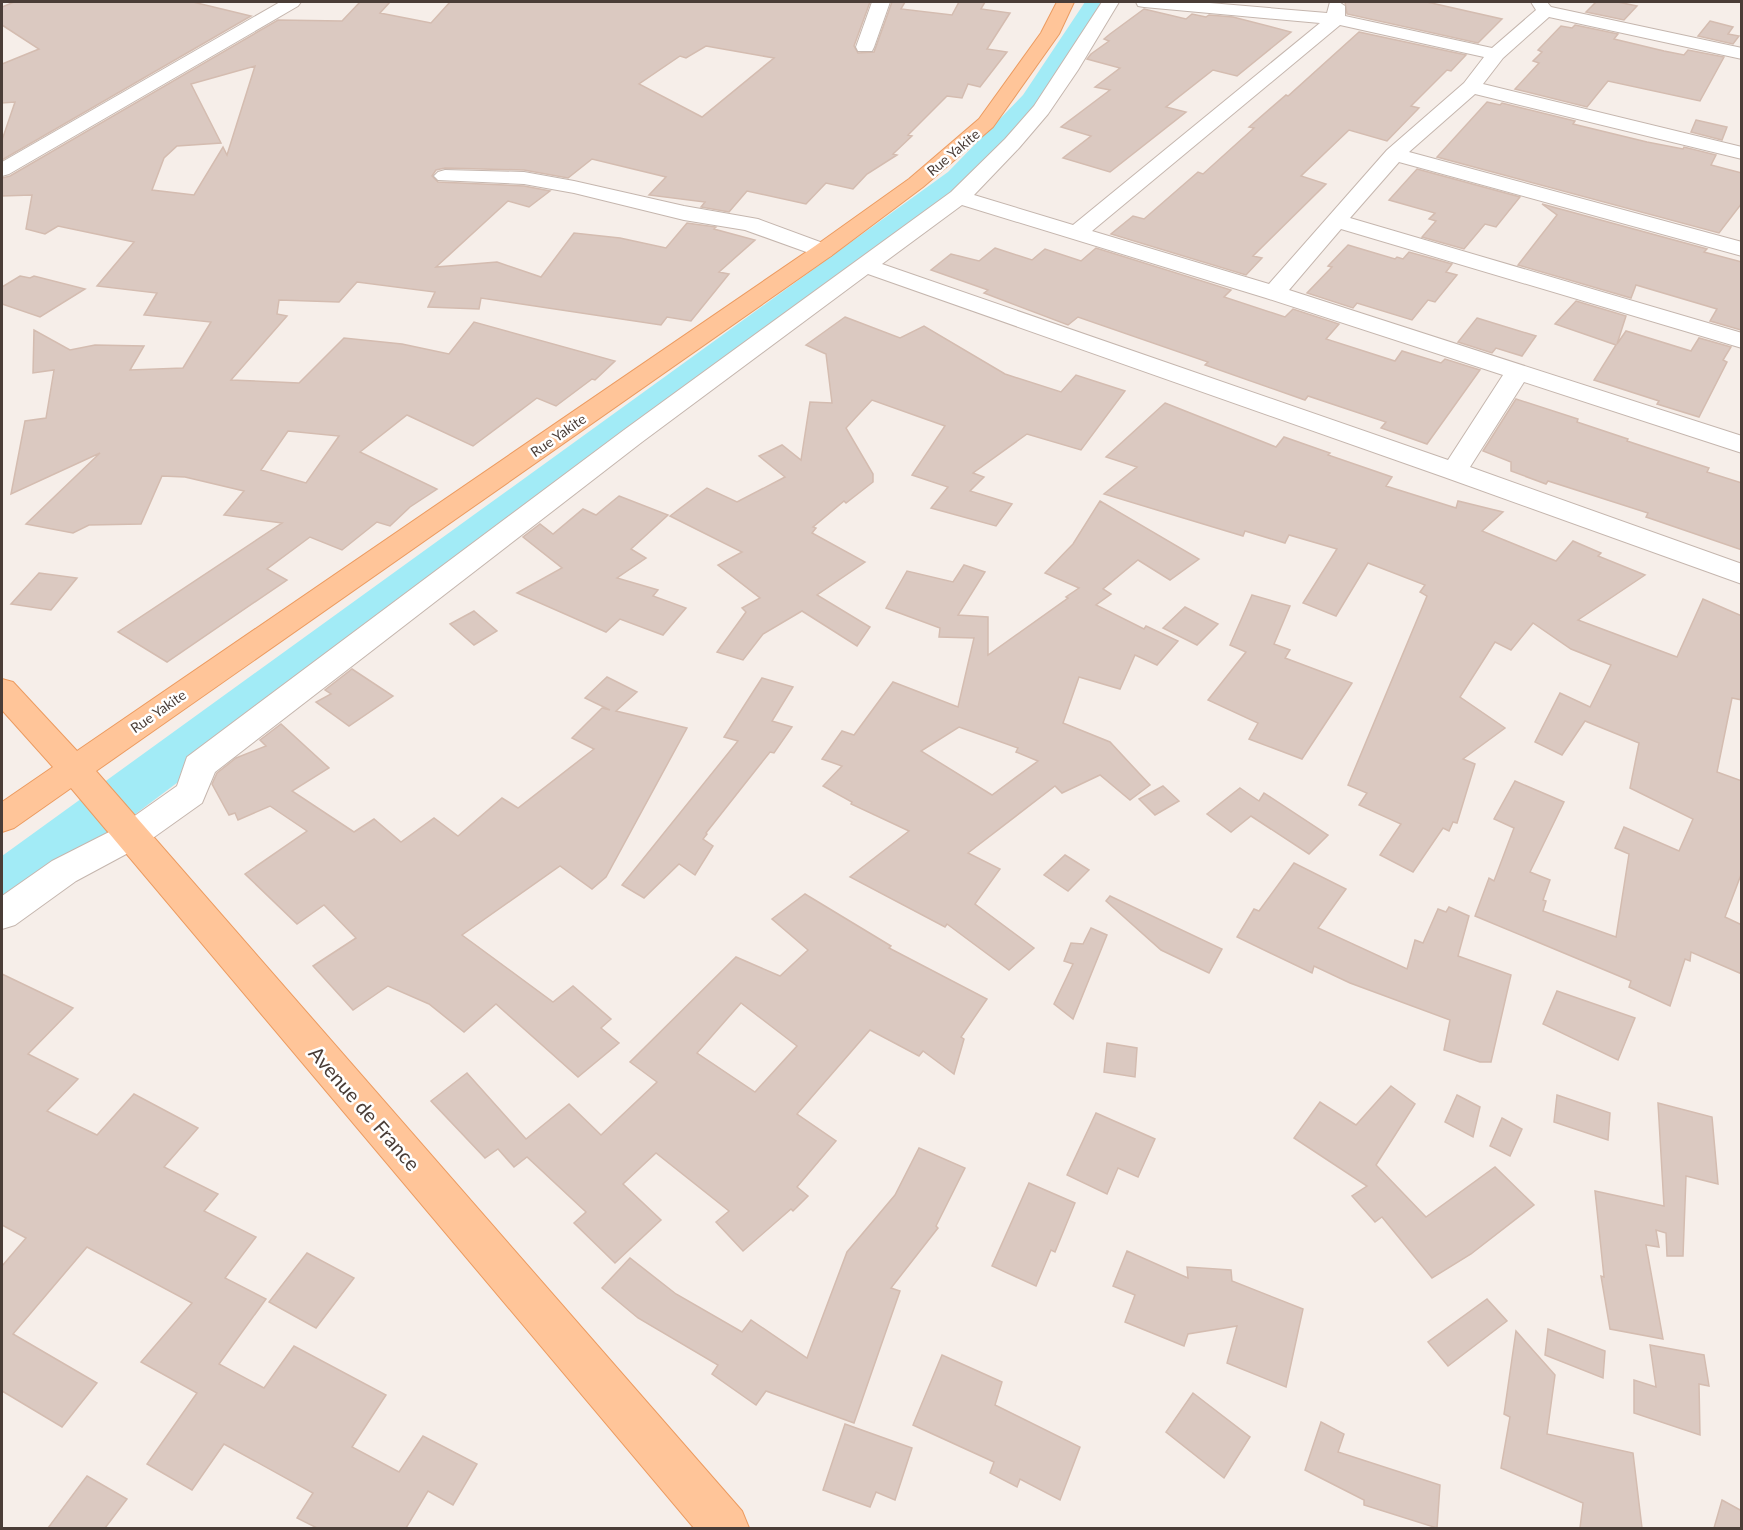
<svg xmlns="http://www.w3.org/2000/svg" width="1743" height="1530" font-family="Lato,sans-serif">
<rect width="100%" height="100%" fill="#f6eee9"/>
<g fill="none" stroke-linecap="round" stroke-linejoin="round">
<polygon fill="#a2ebf6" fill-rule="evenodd" points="1085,2 1113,2 1045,107 972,186 21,900 2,907 2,856 948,172 1023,95"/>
</g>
<g fill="#dbc9c1" stroke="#d4bcb0" stroke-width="1.5" fill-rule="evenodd">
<polygon points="14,2 193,2 251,16 2,160 2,140 15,102 2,103 2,64 39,49 2,25 2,7"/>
<path d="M360,2H390L380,13L431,23L450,2H870L854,46L858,53L874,52L892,2H905L901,9L952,15L959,2H985L981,9L1010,13L987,49L1007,52L980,87L968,84L962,98L947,96L908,135L912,136L893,154L897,155L867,174L853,189L826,183L806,204L747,191L729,212L701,207L705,202L649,195L666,177L592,159L568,178L524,170L445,168L436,170L432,176L438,182L524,186L550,191L529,207L508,201L436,267L497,262L541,277L574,233L620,238L666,248L687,223L716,227L714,229L755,240L719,272L729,274L691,321L667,317L661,325L481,298L479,309L428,307L435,292L357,282L339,302L279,300L277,314L287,316L231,380L299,383L344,338L402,344L449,354L474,322L615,361L595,380L592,379L556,406L537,398L473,446L407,415L360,452L437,489L410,507L390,526L377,522L342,550L310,537L267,569L287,580L167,662L118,632L282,523L224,515L244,491L185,477L162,476L141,524L89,525L73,533L26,524L100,453L11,494L25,421L46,418L54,370L33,373L34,330L70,350L95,345L144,346L130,370L183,368L211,322L144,315L157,293L97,286L134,242L58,226L45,234L26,229L32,195L2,196V178L10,176L278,20L342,21ZM706,46L774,58L702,117L639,84L680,56L686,58ZM255,66L227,155L223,147L194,195L152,190L164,158L177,146L221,143L191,84ZM288,431L339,436L306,483L261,470Z"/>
<polygon points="1345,2 1427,2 1502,19 1478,43 1347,14"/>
<polygon points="1596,2 1618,2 1637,6 1624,20 1586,12"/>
<polygon points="1144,9 1186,19 1192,14 1206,17 1209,15 1233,17 1291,32 1237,76 1213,70 1166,107 1186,112 1110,172 1063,158 1091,136 1061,127 1110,90 1095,87 1120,68 1087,59 1091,54 1109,41 1104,39 1110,34"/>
<polygon points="1710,21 1733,27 1728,34 1739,36 1733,44 1698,36"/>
<polygon points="1575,25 1618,34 1614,39 1664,51 1684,55 1688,50 1724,57 1700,101 1608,81 1587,107 1515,89 1539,63 1533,61 1542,52 1538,50 1561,26 1572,28"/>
<polygon points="1359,32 1466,55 1451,71 1447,70 1411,106 1419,108 1387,141 1349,130 1301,176 1326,184 1253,256 1262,258 1246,275 1111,234 1133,216 1144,219 1198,172 1203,174 1254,128 1249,127 1286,95 1288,96"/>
<polygon points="1487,102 1500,105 1502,103 1575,121 1573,124 1647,142 1683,149 1684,147 1716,155 1711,165 1742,173 1742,203 1719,233 1437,157"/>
<polygon points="1696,120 1727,127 1722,140 1691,132"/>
<polygon points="1417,169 1520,197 1496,227 1485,224 1464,249 1422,237 1436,221 1429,219 1435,213 1389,200"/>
<polygon points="1542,204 1707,249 1704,252 1742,262 1741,330 1710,321 1717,309 1636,285 1631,298 1518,265 1557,215"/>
<polygon points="1348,245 1395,259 1397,257 1403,259 1409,252 1452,264 1446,272 1457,275 1435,302 1428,300 1412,320 1357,303 1353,308 1307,293 1332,267 1328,266"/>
<polygon points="995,248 1032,260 1045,249 1081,261 1096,248 1231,290 1224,297 1285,317 1293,309 1339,324 1326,339 1395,361 1402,351 1441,363 1445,359 1480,370 1427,444 1381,428 1386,422 1308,396 1305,400 1205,365 1208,362 1078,317 1068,325 984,293 988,290 931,270 951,254 979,261"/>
<polygon points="20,276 30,278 34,276 85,289 40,317 2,304 2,287"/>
<polygon points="1576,301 1626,316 1617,344 1626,331 1691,351 1699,338 1731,347 1723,360 1727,362 1699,417 1657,404 1659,401 1594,380 1616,345 1555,324"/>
<polygon points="845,317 900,338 924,326 1005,374 1061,392 1076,375 1125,391 1081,450 1027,434 973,473 984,477 970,491 1012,504 996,526 931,508 948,487 912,475 945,426 872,400 846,428 873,474 873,482 846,503 844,501 813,527 816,528 812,533 865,562 817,595 870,627 857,646 802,611 763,634 743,660 717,652 746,612 742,608 760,598 718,565 742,552 670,516 707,488 737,502 785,477 759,456 782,445 801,460 810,402 832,403 826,354 806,345"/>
<polygon points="1477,318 1536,336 1522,356 1496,348 1492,353 1458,342"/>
<polygon points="1516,399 1578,419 1577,422 1628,439 1627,441 1709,468 1707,472 1742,483 1742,550 1646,517 1648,513 1548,481 1546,484 1511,471 1511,462 1483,451"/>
<polygon points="1165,403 1276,447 1284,437 1330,453 1328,455 1392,477 1386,486 1456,508 1458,501 1503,512 1482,531 1556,561 1573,541 1601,553 1598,556 1645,575 1578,620 1677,657 1703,599 1742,616 1742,700 1732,698 1717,772 1742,781 1742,872 1725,917 1742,925 1742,974 1691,952 1690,961 1685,959 1670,1006 1629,987 1631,981 1475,916 1489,878 1494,881 1514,828 1494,819 1515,781 1564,802 1530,872 1550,880 1543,900 1546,901 1543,911 1616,937 1629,854 1615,848 1624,827 1679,851 1693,819 1630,788 1639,743 1585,721 1562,755 1535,742 1560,693 1590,707 1611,665 1571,649 1533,623 1511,650 1495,642 1460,697 1505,728 1463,759 1475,764 1457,823 1453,822 1449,831 1443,828 1413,872 1380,855 1401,824 1359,805 1367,793 1348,785 1427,596 1420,592 1425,585 1368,563 1336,616 1303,603 1337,549 1289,535 1285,543 1245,531 1243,536 1104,494 1137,467 1106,457"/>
<polygon points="619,496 668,515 631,549 646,558 617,578 658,590 653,596 686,608 663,635 620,619 606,632 517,593 562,568 523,537 540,524 553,534 583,509 596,515"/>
<path d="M1100,501L1199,559L1170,580L1138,560L1103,589L1111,594L1096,605L1144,629L1146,626L1178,641L1157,665L1135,655L1120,689L1079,677L1063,723L1110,742L1150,785L1130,800L1100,775L1062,793L1055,786L968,853L1000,869L975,904L1034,948L1009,970L947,924L945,927L850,877L909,831L851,804L852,802L823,786L842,766L822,759L842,731L854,735L893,682L958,707L974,638L939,637L940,628L886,608L907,571L953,582L964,565L985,572L958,615L988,617V655L1068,598L1066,597L1079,588L1045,573L1073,544ZM959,727L1018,748L1016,752L1038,761L992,795L921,751Z"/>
<polygon points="39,573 77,578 51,610 11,604"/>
<polygon points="1252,595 1290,606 1274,644 1290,650 1285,658 1352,683 1302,759 1249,739 1258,723 1208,700 1246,652 1230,645"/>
<polygon points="1185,607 1218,624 1197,645 1163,628"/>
<polygon points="474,611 497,631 474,645 450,624"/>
<polygon points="352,669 393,696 349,726 316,702 331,694 325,690"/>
<polygon points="607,677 637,692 616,711 687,728 606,877 592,889 560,866 462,935 553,1002 573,986 611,1019 601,1028 619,1043 578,1077 496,1004 464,1032 429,1004 388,986 353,1010 313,966 356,938 324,905 297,924 245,874 307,831 270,806 238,820 235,813 229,815 212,784 217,773 236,758 266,746 260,740 281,724 329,768 292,791 354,832 374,819 401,842 434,818 458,836 502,798 518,808 594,749 572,738 602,708 610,710 585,698"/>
<polygon points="762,678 793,687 772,721 792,727 774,753 770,752 706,833 707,834 703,839 713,846 695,875 679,864 644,898 622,885 738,741 724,737"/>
<polygon points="1163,786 1179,801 1155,815 1139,799"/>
<polygon points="1240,788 1259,801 1264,793 1328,835 1309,854 1251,816 1231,832 1207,814"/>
<polygon points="1065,855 1089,870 1068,891 1044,875"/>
<polygon points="1294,863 1346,889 1318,928 1407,969 1415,940 1423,943 1438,909 1446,912 1449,907 1469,916 1458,956 1511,975 1491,1062 1480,1062 1444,1050 1450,1020 1350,983 1314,966 1312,973 1237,937 1254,909 1259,911"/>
<path d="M805,894L891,946L889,948L987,999L961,1037L964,1039L954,1074L923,1051L919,1056L870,1030L797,1114L836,1141L797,1187L808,1196L793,1211L791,1209L743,1251L716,1222L729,1211L656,1153L623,1184L661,1220L615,1263L574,1223L586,1212L527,1157L514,1167L498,1149L485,1158L431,1101L467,1073L526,1139L569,1104L601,1135L657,1082L630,1062L736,957L780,976L808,950L772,919ZM741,1003L797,1046L755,1092L697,1053Z"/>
<polygon points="1110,896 1222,949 1209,973 1161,950 1106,901"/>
<polygon points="1091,928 1107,935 1073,1019 1054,1004 1073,964 1064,961 1071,943 1083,944"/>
<polygon points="2,974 73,1008 28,1054 78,1079 47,1111 97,1135 134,1094 198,1128 164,1167 218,1194 204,1211 256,1237 225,1278 266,1299 219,1364 264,1388 294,1346 386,1395 352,1447 399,1472 423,1436 477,1464 453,1505 428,1491 406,1528 317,1528 297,1518 313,1493 224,1444 192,1490 147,1464 197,1393 141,1362 192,1303 87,1247 13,1334 97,1383 62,1427 2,1391 2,1266 26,1238 2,1225"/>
<polygon points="1557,991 1635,1018 1618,1060 1543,1024"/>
<polygon points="1107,1043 1137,1048 1135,1077 1104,1072"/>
<polygon points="1391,1086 1415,1104 1376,1165 1426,1217 1495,1167 1534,1205 1471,1254 1432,1278 1382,1217 1375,1222 1352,1196 1367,1186 1294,1138 1320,1102 1356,1125"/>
<polygon points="1457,1095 1480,1107 1473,1137 1445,1122"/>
<polygon points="1557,1095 1610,1113 1608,1140 1554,1122"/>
<polygon points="1658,1103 1712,1117 1718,1184 1686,1176 1683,1256 1667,1256 1666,1233 1656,1230 1659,1247 1646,1245 1663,1339 1610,1329 1601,1276 1604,1277 1595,1191 1664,1206"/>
<polygon points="1096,1113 1155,1139 1138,1177 1118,1168 1107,1194 1067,1175"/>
<polygon points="1502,1118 1522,1129 1510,1156 1490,1146"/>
<polygon points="919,1148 965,1168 936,1226 938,1228 891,1288 900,1291 854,1423 766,1391 756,1405 712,1374 718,1365 638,1318 602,1288 630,1258 676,1294 742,1332 751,1320 807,1358 847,1252 895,1195"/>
<polygon points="1029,1183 1075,1203 1055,1252 1051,1250 1036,1286 992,1266"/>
<polygon points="1127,1251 1188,1278 1187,1267 1231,1270 1232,1281 1303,1309 1286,1387 1227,1363 1237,1326 1188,1334 1184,1346 1125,1322 1135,1295 1113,1286"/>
<polygon points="307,1253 354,1278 316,1328 269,1302"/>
<polygon points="1487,1299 1507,1321 1448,1366 1428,1342"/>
<polygon points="1548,1329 1605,1351 1603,1378 1545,1355"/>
<polygon points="1516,1331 1555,1375 1547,1434 1633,1453 1642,1528 1580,1528 1583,1503 1501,1468 1510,1417 1504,1414"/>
<polygon points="1650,1345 1704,1355 1709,1386 1699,1384 1700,1435 1634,1413 1634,1380 1656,1387"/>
<polygon points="942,1355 1002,1382 995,1405 1080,1447 1060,1500 1020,1479 1017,1487 990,1473 994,1462 913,1425"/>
<polygon points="1193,1393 1250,1437 1224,1478 1166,1432"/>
<polygon points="1321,1422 1344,1434 1338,1452 1440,1485 1437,1528 1364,1505 1364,1500 1305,1470"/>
<polygon points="845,1424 912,1448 895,1500 876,1492 870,1507 823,1490"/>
<polygon points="87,1476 127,1499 105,1528 48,1528"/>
<polygon points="1722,1500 1742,1511 1742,1528 1714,1528"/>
</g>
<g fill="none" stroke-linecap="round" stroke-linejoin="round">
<g stroke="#c5b6ae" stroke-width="2">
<g id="minor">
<polygon points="280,2 301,2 298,6 9,174 2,176 2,162"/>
<polygon points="872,2 890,2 874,47 872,51 858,51 856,47"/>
<path d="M1102,2H1119L1078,70L1048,114L1019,148L974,195L1073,225L1320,23L1144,7L1138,6L1136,2H1198L1327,13L1330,2H1339L1345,6V16L1492,48L1536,10L1531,2H1547L1551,7L1742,48V59L1549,17L1503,58L1483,84L1742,147V159L1475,94L1409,152L1742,242V256L1399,162L1350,218L1742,333V348L1341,229L1289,290L1742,436V453L1524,382L1470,467L1742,564V584L1444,477L868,274L642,442L215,772L202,803L143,845L76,881L15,925L2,929V896L52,861L119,827L177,786L187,757L624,430L951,192L1005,139L1034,106ZM1340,25L1484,57L1464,83L1387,150L1269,284L1092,231ZM962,205L1266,298L1503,375L1448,460L882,264Z"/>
<polygon points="445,170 524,172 574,181 684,206 758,219 831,246 834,251 831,256 823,258 745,230 684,220 574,193 524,184 438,180 434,176 438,172"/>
</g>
</g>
<g stroke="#ec9b60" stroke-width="2">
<polygon id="major" points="1057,2 1074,2 1059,34 993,127 923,187 831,256 96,771 742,1511 749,1528 694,1528 71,788 14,828 2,832 2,802 53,767 2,710 2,679 13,682 77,751 815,246 909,179 979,119 1041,33"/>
</g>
<use href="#minor" fill="#fff" fill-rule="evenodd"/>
<use href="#major" fill="#ffc599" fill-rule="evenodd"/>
</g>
<g text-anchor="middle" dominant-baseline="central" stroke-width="5" stroke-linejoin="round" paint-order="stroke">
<g font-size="14" fill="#4a3d37" stroke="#fff">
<text transform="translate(953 152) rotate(-40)">Rue Yakite</text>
<text transform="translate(558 435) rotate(-35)">Rue Yakite</text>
<text transform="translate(158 711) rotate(-35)">Rue Yakite</text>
</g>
<g font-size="20" fill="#4a3d37" stroke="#fff">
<text transform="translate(365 1108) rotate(49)">Avenue de France</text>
</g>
</g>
<rect width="1743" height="1530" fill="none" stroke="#4a3d37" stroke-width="6"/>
</svg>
